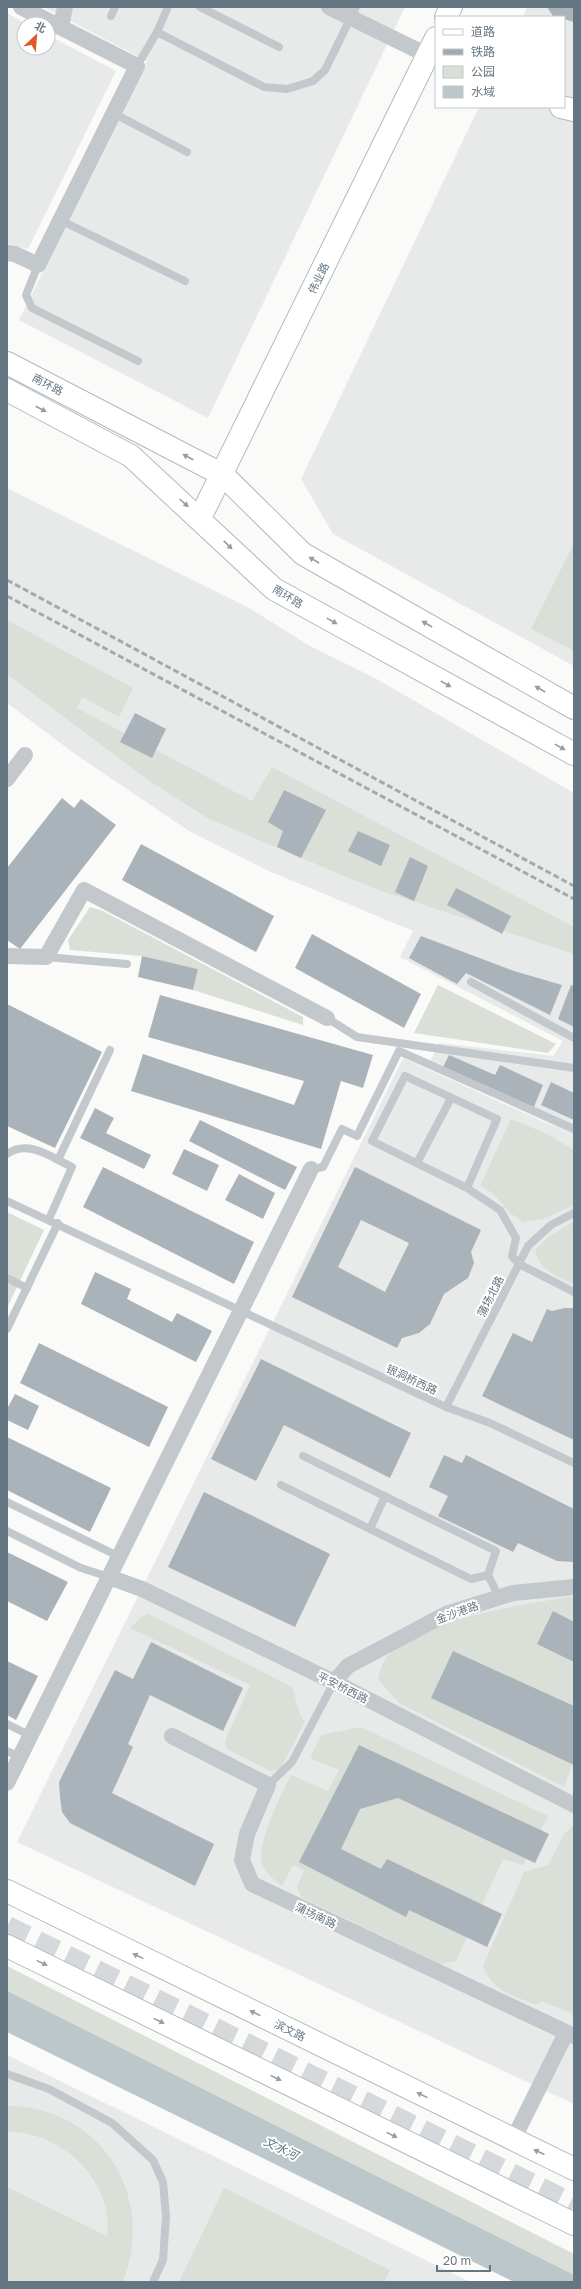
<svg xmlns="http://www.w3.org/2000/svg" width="581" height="2289" font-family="'Golos Text','Noto Sans SC',sans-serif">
<rect width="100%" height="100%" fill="#fafaf8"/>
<g fill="#e8e9e9">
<polygon points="43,7 405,7 208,418 19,320 147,61"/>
<polygon points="527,7 574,7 574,666 333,534 301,479 479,107 564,107 564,17 523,17"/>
<polygon points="7,13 27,24 24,24 24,48 48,48 48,35 116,71 28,249 7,244"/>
<polygon points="7,488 249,608 310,646 373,677 574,793 574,2104 17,1842 403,1058 573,1135 429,1064 439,1043 553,1056 563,1041 400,957 413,931 269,871 189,831 75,754 7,703"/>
<polygon points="7,2055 470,2282 7,2282"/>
</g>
<g fill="#dadfd7">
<polygon points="574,543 574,651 531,629"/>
<polygon points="7,620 133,688 119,717 82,697 77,708 252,801 272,767 574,927 574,954 378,890 209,819 148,780 7,674"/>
<polygon points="90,907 101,910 303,1017 303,1025 193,990 198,969 142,956 70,950 68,940"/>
<polygon points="438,985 556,1044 548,1053 414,1033"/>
<polygon points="511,1119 547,1134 574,1150 574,1205 543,1219 523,1222 509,1212 493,1193 480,1186"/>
<polygon points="7,1212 44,1230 7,1308"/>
<path d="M574,1221V1284C556,1276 540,1271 535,1250L547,1238Z"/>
<path d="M568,1597H574V1761L564,1787L399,1703L378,1679C380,1673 381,1666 384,1661C408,1620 523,1605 568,1597Z"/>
<polygon points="149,1614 292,1687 300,1715 305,1722 280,1769 270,1771 227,1749 225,1741 250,1685 130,1628 141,1617"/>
<path d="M361,1727L548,1816L523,1865L503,1859L456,1961L441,1964L301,1897L297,1887L304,1870L293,1865L282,1886C275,1880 267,1875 263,1866C254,1847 282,1793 291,1775L328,1791L339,1770L310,1758L321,1735Z"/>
<path d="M574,1825V2014L542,2001L536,2005C511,1994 494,1993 483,1966L524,1872L548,1865L564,1834Z"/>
<polygon points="7,1966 574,2254 574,2276 7,1995"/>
<path d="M7,2106C101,2106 157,2197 123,2282H7V2187L107,2236C115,2181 60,2130 7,2132Z"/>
<polygon points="224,2188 390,2270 384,2282 179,2282"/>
</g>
<polygon fill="#bbc7cb" points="7,1991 574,2275 574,2282 514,2282 7,2032"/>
<g fill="#aab3b9" fill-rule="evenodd">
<polygon points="547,7 574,7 574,22 564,19 564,17 553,16"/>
<polygon points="135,713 166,729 152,758 120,742"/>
<polygon points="284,790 326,810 301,858 277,847 283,831 268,822"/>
<polygon points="62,798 74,808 81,799 116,825 20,949 7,940 7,868"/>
<polygon points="358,831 390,845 381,866 348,851"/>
<polygon points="141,844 274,916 256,952 122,880"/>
<polygon points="410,857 428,866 414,901 395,892"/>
<polygon points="456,888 511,916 502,934 447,905"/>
<polygon points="312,934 421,994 404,1028 295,968"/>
<polygon points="421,936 514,971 562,985 550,1015 466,973 457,984 409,958"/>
<polygon points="142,956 198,969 193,990 138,977"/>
<polygon points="571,985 574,986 574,1027 558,1019"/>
<polygon points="160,995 373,1055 363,1088 341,1081 321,1149 131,1091 143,1054 294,1105 304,1081 148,1037"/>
<polygon points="7,1004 102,1052 55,1148 7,1126"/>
<polygon points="449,1055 495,1075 500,1065 543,1085 533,1109 443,1067"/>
<polygon points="551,1082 574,1093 574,1120 541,1105"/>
<polygon points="95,1108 114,1118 106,1133 151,1155 144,1169 80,1138"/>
<polygon points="200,1120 297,1167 285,1190 189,1141"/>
<polygon points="184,1149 219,1165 207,1191 172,1174"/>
<polygon points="103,1167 254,1242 234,1284 83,1207"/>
<path d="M355,1167L481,1230L471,1252L474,1263L468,1278L444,1294L430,1324L419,1333L402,1338L397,1348L292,1297ZM361,1220L409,1243L385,1292L338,1267Z"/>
<polygon points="239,1174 275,1193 263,1219 225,1200"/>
<polygon points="95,1272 131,1289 127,1299 172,1322 177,1313 212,1331 196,1362 81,1304"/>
<polygon points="565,1308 574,1308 574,1440 482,1396 513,1333 532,1342 547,1309 552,1311"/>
<polygon points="39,1343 168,1407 149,1447 20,1383"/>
<polygon points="261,1359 411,1433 390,1478 284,1425 256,1481 211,1459"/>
<polygon points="15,1394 39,1406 28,1430 7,1420 7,1409"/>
<polygon points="7,1437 111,1488 90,1532 7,1490"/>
<polygon points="444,1455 462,1463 466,1455 574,1509 574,1562 557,1561 518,1543 513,1552 438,1516 448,1496 429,1487"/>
<polygon points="204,1492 330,1554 295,1627 168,1567"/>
<polygon points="7,1552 68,1582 47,1621 7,1601"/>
<polygon points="553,1611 574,1622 574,1662 537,1644"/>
<polygon points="151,1642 243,1688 223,1731 150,1695 128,1744 133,1747 112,1793 214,1844 195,1886 70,1823 62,1812 60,1797 59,1782 115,1670 133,1679"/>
<polygon points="453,1651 574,1706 574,1765 431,1698"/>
<polygon points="7,1661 38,1676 16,1720 7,1715"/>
<polygon points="359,1745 549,1834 535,1863 398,1798 360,1809 341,1849 381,1869 387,1859 502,1914 487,1947 409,1910 406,1917 299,1862"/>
</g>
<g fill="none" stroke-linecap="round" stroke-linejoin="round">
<polyline stroke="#d5d9db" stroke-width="22" stroke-dasharray="22 11" stroke-linecap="butt" points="7,1927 574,2205"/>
<g stroke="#b3babf" stroke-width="24">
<g id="secondary">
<polyline points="446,17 451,7"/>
<polyline points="561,107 574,110"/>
<polyline points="7,363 223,475 303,554 574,708"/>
<polyline points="7,390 131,456 274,589 574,754"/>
<polyline points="200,518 436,38"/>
</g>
</g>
<g stroke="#b5babe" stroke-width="24">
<g id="primary">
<polyline points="7,1891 574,2169"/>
<polyline points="7,1946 574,2224"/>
</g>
</g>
<g stroke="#c3c8cc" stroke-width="8">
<polyline points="200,7 279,47"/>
<polyline points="111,16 115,7"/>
<polyline points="157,32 264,87 287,89 313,81 325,70 356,7"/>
<polyline points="137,66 157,32 168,7"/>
<polyline points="113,113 187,152"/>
<polyline points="60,220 185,281"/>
<polyline points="38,265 26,295 32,308 138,361"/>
<polyline points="46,957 127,964"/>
<polyline points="471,982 574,1038"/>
<polyline points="327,1018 357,1037 574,1068"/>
<path d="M7,1154C28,1139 51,1157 72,1167L49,1219"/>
<polyline points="58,1160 110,1050"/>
<polyline points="417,1163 451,1098"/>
<polyline points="311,1169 323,1167 342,1129 357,1136 399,1051 574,1129"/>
<polyline points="467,1188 497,1119 405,1076 372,1141 467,1188 500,1210 516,1238 512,1256 519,1264 574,1292"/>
<polyline points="7,1201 446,1407 490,1423 574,1463"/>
<polyline points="7,1278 27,1288"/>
<polyline points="7,1329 58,1223"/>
<polyline points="446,1407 528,1246 551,1225 574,1213"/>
<polyline points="303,1456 496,1551 488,1575 499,1597"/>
<polyline points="281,1485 471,1579 488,1575"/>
<polyline points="7,1502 120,1557"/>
<polyline points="370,1529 385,1496"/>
<polyline points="7,1531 81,1568 109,1577"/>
<polyline points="7,1724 31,1736"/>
<polyline points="7,1751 21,1758"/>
<polyline points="268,1785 292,1762 334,1682"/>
<polyline points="7,2074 49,2089 112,2123 153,2160 163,2182 166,2216 163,2260 153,2282"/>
</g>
<g stroke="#c3c8cc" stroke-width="16">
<polyline points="329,7 427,55"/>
<polyline points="61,27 65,7"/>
<polyline points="7,253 15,254 38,265 137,66 21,7"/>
<polyline points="7,779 25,755"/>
<polyline points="7,956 46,957 84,890 327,1018"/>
<polyline points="109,1577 142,1589 334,1682 574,1805"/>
<polyline points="334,1682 348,1666 446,1614 513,1593 574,1587"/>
<polyline points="172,1736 268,1785 247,1834 242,1860 252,1884 574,2036"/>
<polyline points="7,1783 311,1169"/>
<polyline points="513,2140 566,2033"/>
</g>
<use href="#secondary" stroke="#fff" stroke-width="22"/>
<use href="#primary" stroke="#fff" stroke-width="22"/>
<g stroke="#a2aab0" stroke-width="3" stroke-dasharray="6 3" stroke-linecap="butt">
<polyline points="7,580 574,886"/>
<polyline points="7,596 574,899"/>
</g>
</g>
<defs><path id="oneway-solid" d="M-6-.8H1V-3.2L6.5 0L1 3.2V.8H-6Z"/></defs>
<g fill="#939fa8">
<use href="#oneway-solid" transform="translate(41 409) rotate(28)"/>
<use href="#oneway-solid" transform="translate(188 457) rotate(-152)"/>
<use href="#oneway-solid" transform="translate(184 503) rotate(42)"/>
<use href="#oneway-solid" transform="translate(228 545) rotate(44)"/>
<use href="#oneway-solid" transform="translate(314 560) rotate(-150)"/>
<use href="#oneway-solid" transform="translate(332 621) rotate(29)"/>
<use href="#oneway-solid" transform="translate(427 624) rotate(-150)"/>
<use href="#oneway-solid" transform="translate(446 684) rotate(29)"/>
<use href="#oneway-solid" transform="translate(540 689) rotate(-150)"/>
<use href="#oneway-solid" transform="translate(560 747) rotate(29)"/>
<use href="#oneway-solid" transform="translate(138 1956) rotate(-154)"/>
<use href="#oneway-solid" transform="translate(42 1963) rotate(26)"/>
<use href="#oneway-solid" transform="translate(255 2013) rotate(-154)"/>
<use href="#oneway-solid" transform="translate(159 2021) rotate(26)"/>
<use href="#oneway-solid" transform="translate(276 2078) rotate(26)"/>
<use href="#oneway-solid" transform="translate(422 2095) rotate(-154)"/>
<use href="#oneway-solid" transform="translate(392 2135) rotate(26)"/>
<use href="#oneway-solid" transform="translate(539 2152) rotate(-155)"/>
</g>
<g text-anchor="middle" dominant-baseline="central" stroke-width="4" stroke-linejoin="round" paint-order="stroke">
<g font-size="11" fill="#657683" stroke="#fff">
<text transform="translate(318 278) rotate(-64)">伟业路</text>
<text transform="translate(48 384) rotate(28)">南环路</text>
<text transform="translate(288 596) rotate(31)">南环路</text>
<text transform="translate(490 1296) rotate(-63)">蒲场北路</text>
<text transform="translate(412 1379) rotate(25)">银洞桥西路</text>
<text transform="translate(457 1612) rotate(-20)">金沙港路</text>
<text transform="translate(343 1687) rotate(27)">平安桥西路</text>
<text transform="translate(316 1915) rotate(25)">蒲场南路</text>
<text transform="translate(290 2030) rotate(26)">滨文路</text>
</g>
<g font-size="12" font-style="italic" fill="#60757c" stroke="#fff">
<text transform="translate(281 2148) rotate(26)">文水河</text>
</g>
</g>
<rect width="581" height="2289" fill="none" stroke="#657683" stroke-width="16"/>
<rect x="435" y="16" width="130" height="92" fill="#ffffff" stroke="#c1c8cd"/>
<rect x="443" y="29" width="20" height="6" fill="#ffffff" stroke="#c1c8cd"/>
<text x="471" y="36" font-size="12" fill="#657683">道路</text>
<rect x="443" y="49" width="20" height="6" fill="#a2aab0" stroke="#c1c8cd"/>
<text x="471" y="56" font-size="12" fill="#657683">铁路</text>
<rect x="443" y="66" width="20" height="12" fill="#dadfd7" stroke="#c1c8cd"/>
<text x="471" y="76" font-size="12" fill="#657683">公园</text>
<rect x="443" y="86" width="20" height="12" fill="#bbc7cb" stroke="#c1c8cd"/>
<text x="471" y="96" font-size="12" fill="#657683">水域</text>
<g transform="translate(36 36) rotate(26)"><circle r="19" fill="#ffffff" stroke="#c1c8cd"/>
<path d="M0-3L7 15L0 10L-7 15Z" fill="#e4572e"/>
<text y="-6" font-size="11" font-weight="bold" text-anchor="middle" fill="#657683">北</text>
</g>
<path d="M437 2265v6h53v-6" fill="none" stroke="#657683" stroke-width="2"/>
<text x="443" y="2265" font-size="12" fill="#657683" stroke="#ffffff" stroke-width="3" paint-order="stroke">20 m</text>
</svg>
